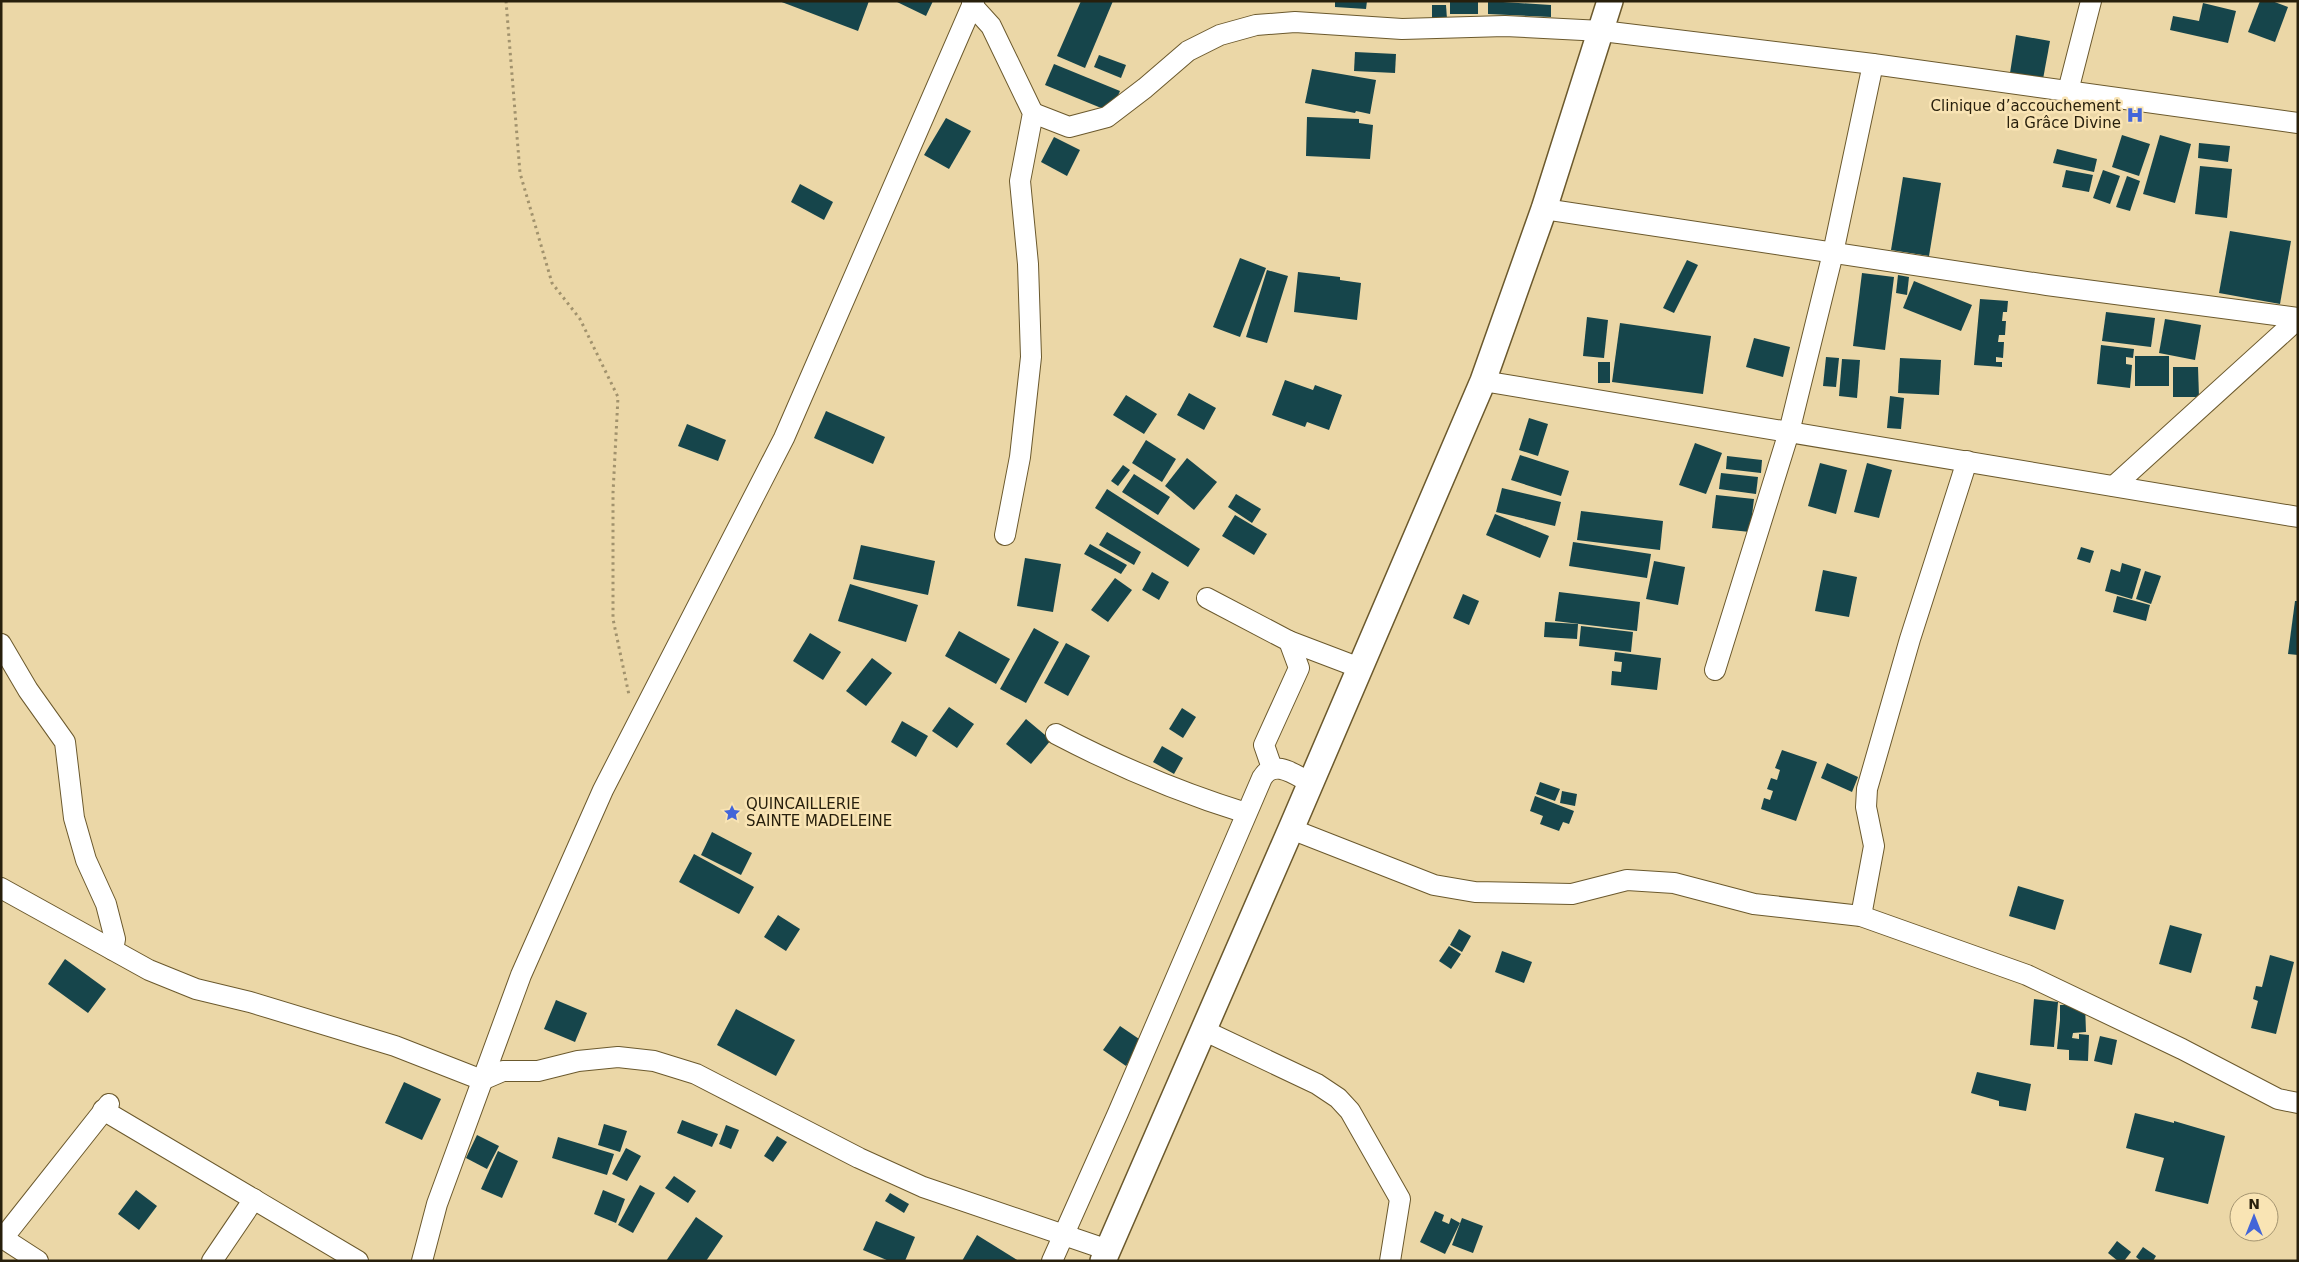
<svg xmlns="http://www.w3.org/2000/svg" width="2299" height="1262" font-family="'DejaVu Sans',sans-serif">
<rect width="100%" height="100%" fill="#ebd7a7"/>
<g fill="#16454b">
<polygon points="779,1 869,1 858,31"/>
<polygon points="895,1 933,1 926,16"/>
<polygon points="1081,1 1113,1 1085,68 1057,56"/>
<polygon points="1335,1 1367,1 1366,9 1335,7"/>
<rect x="1450" y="1" width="28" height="13"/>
<polygon points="1488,1 1551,5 1551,17 1488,14"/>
<polygon points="2260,1 2272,1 2288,7 2275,42 2248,32"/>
<polygon points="2203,3 2236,11 2228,43 2170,30 2173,16 2199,21"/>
<polygon points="1432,5 1446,5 1447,19 1432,19"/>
<polygon points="2016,35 2050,41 2043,79 2010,73"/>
<polygon points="1355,52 1396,54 1395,73 1354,71"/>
<polygon points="1099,55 1126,65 1121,78 1094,67"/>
<polygon points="1054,64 1120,91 1111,112 1045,85"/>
<polygon points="1312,69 1376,80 1370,114 1356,111 1355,113 1305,103"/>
<polygon points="1307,117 1359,119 1359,123 1373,125 1370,159 1306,156"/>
<polygon points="946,118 971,131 949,169 924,155"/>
<polygon points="2122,135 2150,144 2139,176 2112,167"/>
<polygon points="2160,135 2191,144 2175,203 2143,194"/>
<polygon points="1054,137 1080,150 1067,176 1041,162"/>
<polygon points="2199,143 2230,146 2228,162 2198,158"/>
<polygon points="2057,149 2097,159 2094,172 2053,163"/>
<polygon points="2200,166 2232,169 2227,218 2195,214"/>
<polygon points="2066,170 2093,175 2089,192 2062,187"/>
<polygon points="2103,170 2120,176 2110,204 2093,198"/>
<polygon points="2127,176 2140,181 2130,211 2116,207"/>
<polygon points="1903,177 1941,183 1929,256 1891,250"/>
<polygon points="800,184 833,202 824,220 791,202"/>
<polygon points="2230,231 2291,241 2280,304 2219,293"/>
<polygon points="1240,258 1266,268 1240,337 1213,327"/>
<polygon points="1687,260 1698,265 1674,313 1663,308"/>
<polygon points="1267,270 1288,276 1267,343 1246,337"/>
<polygon points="1298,272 1340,277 1340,280 1361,283 1357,320 1294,312"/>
<polygon points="1862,273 1894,277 1885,350 1853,346"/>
<polygon points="1898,275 1909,277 1907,295 1896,293"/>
<polygon points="1914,281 1972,305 1961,331 1903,308"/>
<polygon points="1980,299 2008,301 2007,312 2003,312 2002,321 2006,321 2005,335 1999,335 1998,342 2004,342 2003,358 1996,357 1996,362 2002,362 2002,367 1974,365"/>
<polygon points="2106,312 2155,318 2151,347 2102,341"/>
<polygon points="1587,317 1608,320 1604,358 1583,356"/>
<polygon points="2165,319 2201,325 2195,360 2159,353"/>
<polygon points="1620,323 1711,336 1703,394 1612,382"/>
<polygon points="1754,338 1790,347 1783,377 1746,367"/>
<polygon points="2101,345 2134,349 2133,358 2126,357 2126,364 2132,365 2130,388 2097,384"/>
<rect x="2135" y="356" width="34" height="30"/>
<polygon points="1826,357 1839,358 1836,387 1823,386"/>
<polygon points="1900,358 1941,360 1939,395 1898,393"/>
<polygon points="1842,359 1860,360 1857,398 1839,396"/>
<rect x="1598" y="362" width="12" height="21"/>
<polygon points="2173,367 2198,367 2199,397 2173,397"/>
<polygon points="1285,380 1313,390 1315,385 1342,395 1329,430 1307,422 1305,427 1272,415"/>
<polygon points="1189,393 1216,408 1204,430 1177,415"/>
<polygon points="1126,395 1157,414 1144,434 1113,415"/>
<polygon points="1890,396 1904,398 1901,429 1887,428"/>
<polygon points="826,411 885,437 873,464 814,438"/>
<polygon points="1529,418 1548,424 1538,456 1519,450"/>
<polygon points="687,424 726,440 718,461 678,446"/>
<polygon points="1146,440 1176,459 1162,482 1132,463"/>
<polygon points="1695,443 1722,453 1706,494 1679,485"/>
<polygon points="1520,455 1569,471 1561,496 1511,480"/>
<polygon points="1727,456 1762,460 1761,473 1726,469"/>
<polygon points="1187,458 1217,482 1194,510 1165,486"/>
<polygon points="1820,463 1847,470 1836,514 1808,506"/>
<polygon points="1867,463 1892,470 1879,518 1854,512"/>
<polygon points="1123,465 1130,470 1118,486 1111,481"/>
<polygon points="1721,473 1758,477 1756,494 1719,489"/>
<polygon points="1134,474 1170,497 1158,515 1122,492"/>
<polygon points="1502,488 1561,502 1555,526 1496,512"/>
<polygon points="1107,489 1200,549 1188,567 1095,508"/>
<polygon points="1236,494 1261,509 1252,523 1228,507"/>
<polygon points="1716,495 1754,499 1750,532 1712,528"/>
<polygon points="1581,511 1663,521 1660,550 1577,540"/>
<polygon points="1495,514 1549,536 1540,558 1486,535"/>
<polygon points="1235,515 1267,534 1254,555 1222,536"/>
<polygon points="1107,532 1141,552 1134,565 1099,545"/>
<polygon points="1573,542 1651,554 1647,578 1569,566"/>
<polygon points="1090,544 1127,565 1121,574 1084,554"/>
<polygon points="861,545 935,561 928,595 853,579"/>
<polygon points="2081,547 2094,551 2090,563 2077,559"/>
<polygon points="1025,558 1061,564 1053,612 1017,606"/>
<polygon points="1654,561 1685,567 1678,605 1646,599"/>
<polygon points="2122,563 2141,569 2132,599 2105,591 2111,569 2120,572"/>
<polygon points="1823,570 1857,577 1849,617 1815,611"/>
<polygon points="2145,571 2161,576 2151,604 2136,599"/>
<polygon points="1152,572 1169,582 1159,600 1142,590"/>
<polygon points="1115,578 1132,590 1108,622 1091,610"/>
<polygon points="850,584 918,605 906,642 838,621"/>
<polygon points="1559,592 1640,602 1637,631 1555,621"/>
<polygon points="1463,594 1479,601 1469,625 1453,618"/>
<polygon points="2117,596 2150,605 2146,621 2113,612"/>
<polygon points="2295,601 2298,601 2298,655 2288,654"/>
<polygon points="1545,622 1578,624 1577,639 1544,637"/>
<polygon points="1581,626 1633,632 1631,652 1579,646"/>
<polygon points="1034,628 1059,642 1026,703 1000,689"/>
<polygon points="959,631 1010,659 996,684 945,656"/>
<polygon points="810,633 841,652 823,680 793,661"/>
<polygon points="1066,643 1090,656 1068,696 1044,683"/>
<polygon points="1615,652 1661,658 1657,690 1611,685 1612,671 1621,672 1622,662 1614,661"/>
<polygon points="872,658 892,673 866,706 846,691"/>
<polygon points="949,707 974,724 957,748 932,731"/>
<polygon points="1182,708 1196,717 1183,738 1169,729"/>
<polygon points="1026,719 1051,740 1031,764 1006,744"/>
<polygon points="902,721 928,736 916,757 891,742"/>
<polygon points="1162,746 1183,758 1174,774 1153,762"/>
<polygon points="1782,750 1817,762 1796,821 1761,809 1764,798 1770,800 1773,791 1767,789 1771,778 1777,780 1780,770 1775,768"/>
<polygon points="1827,763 1858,777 1852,792 1821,778"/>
<polygon points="1540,782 1560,789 1555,801 1536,794"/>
<polygon points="1562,791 1577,794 1575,806 1560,803"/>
<polygon points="1535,796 1574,811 1569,824 1563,822 1559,831 1540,824 1543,816 1530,811"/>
<polygon points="712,832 752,853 741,875 701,855"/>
<polygon points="694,854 754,887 739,914 679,882"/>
<polygon points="2018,886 2064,900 2055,930 2009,916"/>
<polygon points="778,915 800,929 786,951 764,937"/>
<polygon points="2170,925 2202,934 2191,973 2159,964"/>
<polygon points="1459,929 1471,936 1462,952 1450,945"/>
<polygon points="1449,946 1461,954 1451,969 1439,961"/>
<polygon points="1502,951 1532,962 1524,983 1495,972"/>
<polygon points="2270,955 2294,962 2276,1034 2251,1028 2258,1001 2253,999 2256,986 2262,987"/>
<polygon points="65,959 106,989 88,1013 48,984"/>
<polygon points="2034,999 2058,1002 2054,1047 2030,1045"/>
<polygon points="556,1000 587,1013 575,1042 544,1029"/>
<polygon points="2085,1004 2086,1032 2073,1033 2072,1038 2079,1039 2079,1034 2089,1035 2088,1061 2069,1060 2069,1050 2057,1049 2060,1020 2060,1005"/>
<polygon points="736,1009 795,1040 776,1076 717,1045"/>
<polygon points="1120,1026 1142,1041 1126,1066 1103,1050"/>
<polygon points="2100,1036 2117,1040 2112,1065 2094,1061"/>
<polygon points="1977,1072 2031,1084 2026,1111 1999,1106 1999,1101 1971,1093"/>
<polygon points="404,1082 441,1099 422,1140 385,1123"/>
<polygon points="2135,1113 2174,1123 2174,1121 2225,1136 2208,1204 2155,1191 2164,1158 2126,1148"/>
<polygon points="682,1120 718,1134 712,1147 677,1133"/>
<polygon points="604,1124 627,1131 620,1152 598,1145"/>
<polygon points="726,1125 739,1130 731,1149 719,1144"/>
<polygon points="477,1135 499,1146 487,1169 466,1158"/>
<polygon points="777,1136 787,1142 773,1162 764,1156"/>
<polygon points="558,1137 614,1154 607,1175 552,1158"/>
<polygon points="626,1148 641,1156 627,1181 612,1174"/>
<polygon points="498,1151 518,1161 502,1198 481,1189"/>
<polygon points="674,1176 696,1191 688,1203 665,1188"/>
<polygon points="640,1185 655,1193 633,1233 618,1225"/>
<polygon points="136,1190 157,1206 139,1230 118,1214"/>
<polygon points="603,1190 625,1199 616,1223 594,1214"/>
<polygon points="890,1193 909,1204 904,1213 885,1201"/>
<polygon points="1435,1211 1444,1215 1442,1221 1449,1224 1451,1218 1460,1223 1445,1254 1420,1242"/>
<polygon points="696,1217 723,1236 706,1261 666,1261"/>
<polygon points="1462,1218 1483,1226 1473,1253 1452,1245"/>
<polygon points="876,1221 915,1237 905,1261 889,1261 863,1250"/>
<polygon points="977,1235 1019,1261 962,1261"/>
<polygon points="2117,1241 2131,1252 2124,1261 2118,1261 2108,1253"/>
<polygon points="2143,1247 2156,1256 2153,1261 2141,1261 2136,1257"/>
</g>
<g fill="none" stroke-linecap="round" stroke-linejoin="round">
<g stroke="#6b592d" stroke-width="22">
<g id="minor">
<polyline points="972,1 972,5 991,26 1033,113 1020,181 1028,264 1031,357 1020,457 1005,535"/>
<polyline points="2068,91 2091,1"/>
<polyline points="1033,113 1069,127 1107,117 1145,88 1188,51 1220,35 1256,25 1295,22 1402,29 1505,26 1602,31 1873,64 2298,123"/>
<polyline points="1544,209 2047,285 2298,318"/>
<polyline points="1483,381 2298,517"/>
<polyline points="2114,486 2298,319"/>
<polyline points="1207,598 1289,641 1299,668 1264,745 1272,768"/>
<polyline points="1289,641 1360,668"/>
<polyline points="1,644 28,690 65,742 74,818 86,860 106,904 115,939 113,950"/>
<polyline points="1715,670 1789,432 1833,253 1873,64"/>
<path d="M1056,734C1119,767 1178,792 1246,813"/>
<polyline points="1291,829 1434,885 1475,892 1572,894 1627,880 1674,883 1754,904 1861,916 2027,975 2182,1049 2278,1099 2298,1103"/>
<polyline points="1,888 149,970 196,989 250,1002 395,1046 482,1080 503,1071 538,1071 578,1061 618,1057 654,1061 696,1074 859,1158 923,1187 1108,1250"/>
<polyline points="1861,916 1874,846 1866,807 1867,789 1910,639 1967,461"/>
<polyline points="1203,1030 1317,1084 1338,1098 1350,1111 1400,1199 1390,1261"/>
<polyline points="103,1110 358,1261"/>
<polyline points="1,1237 38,1261"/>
<polyline points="3,1238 109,1104"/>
<polyline points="212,1261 254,1199"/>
<polyline points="422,1261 437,1204 521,975 603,790 784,438 974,1"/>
<path d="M1052,1261L1118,1113L1262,778C1274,758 1295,775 1311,783"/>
</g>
</g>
<g stroke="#6b592d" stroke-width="28">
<polyline id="tertiary" points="1103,1261 1291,829 1483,381 1544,209 1610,1"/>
</g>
<polyline stroke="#a1926d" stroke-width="3" stroke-dasharray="2.5 4" stroke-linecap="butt" points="506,1 520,173 552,283 580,319 618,397 613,493 613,619 629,695"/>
<use href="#minor" stroke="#fff" stroke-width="20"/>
<use href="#tertiary" stroke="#fff" stroke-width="25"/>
</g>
<defs>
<g id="hospital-bare" transform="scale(1.35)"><path d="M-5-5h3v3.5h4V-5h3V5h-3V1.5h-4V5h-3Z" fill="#4365d8" stroke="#f9e4b4" stroke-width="2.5" paint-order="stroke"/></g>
<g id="sight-bare" transform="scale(1.35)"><path d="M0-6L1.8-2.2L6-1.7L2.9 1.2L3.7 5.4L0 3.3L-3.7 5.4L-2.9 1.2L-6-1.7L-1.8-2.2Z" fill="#4365d8" stroke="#f9e4b4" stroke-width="2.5" paint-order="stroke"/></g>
</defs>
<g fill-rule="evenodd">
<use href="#hospital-bare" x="2135" y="115"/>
<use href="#sight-bare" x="732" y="813"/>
</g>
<g text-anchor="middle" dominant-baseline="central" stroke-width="5" stroke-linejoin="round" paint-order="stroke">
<g font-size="15" fill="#271f0c" stroke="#f9e4b4" text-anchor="end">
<text x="2121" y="106">Clinique d’accouchement<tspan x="2121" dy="17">la Grâce Divine</tspan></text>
<text x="746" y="804" text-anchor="start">QUINCAILLERIE<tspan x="746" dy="17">SAINTE MADELEINE</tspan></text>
</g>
</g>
<rect width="2299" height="1262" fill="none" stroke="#271f0c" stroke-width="5"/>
<g transform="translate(2254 1217)"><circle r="24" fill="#f9e4b4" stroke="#a59571"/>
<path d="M0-4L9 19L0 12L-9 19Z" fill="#4365d8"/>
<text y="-8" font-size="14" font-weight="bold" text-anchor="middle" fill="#271f0c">N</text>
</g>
</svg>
